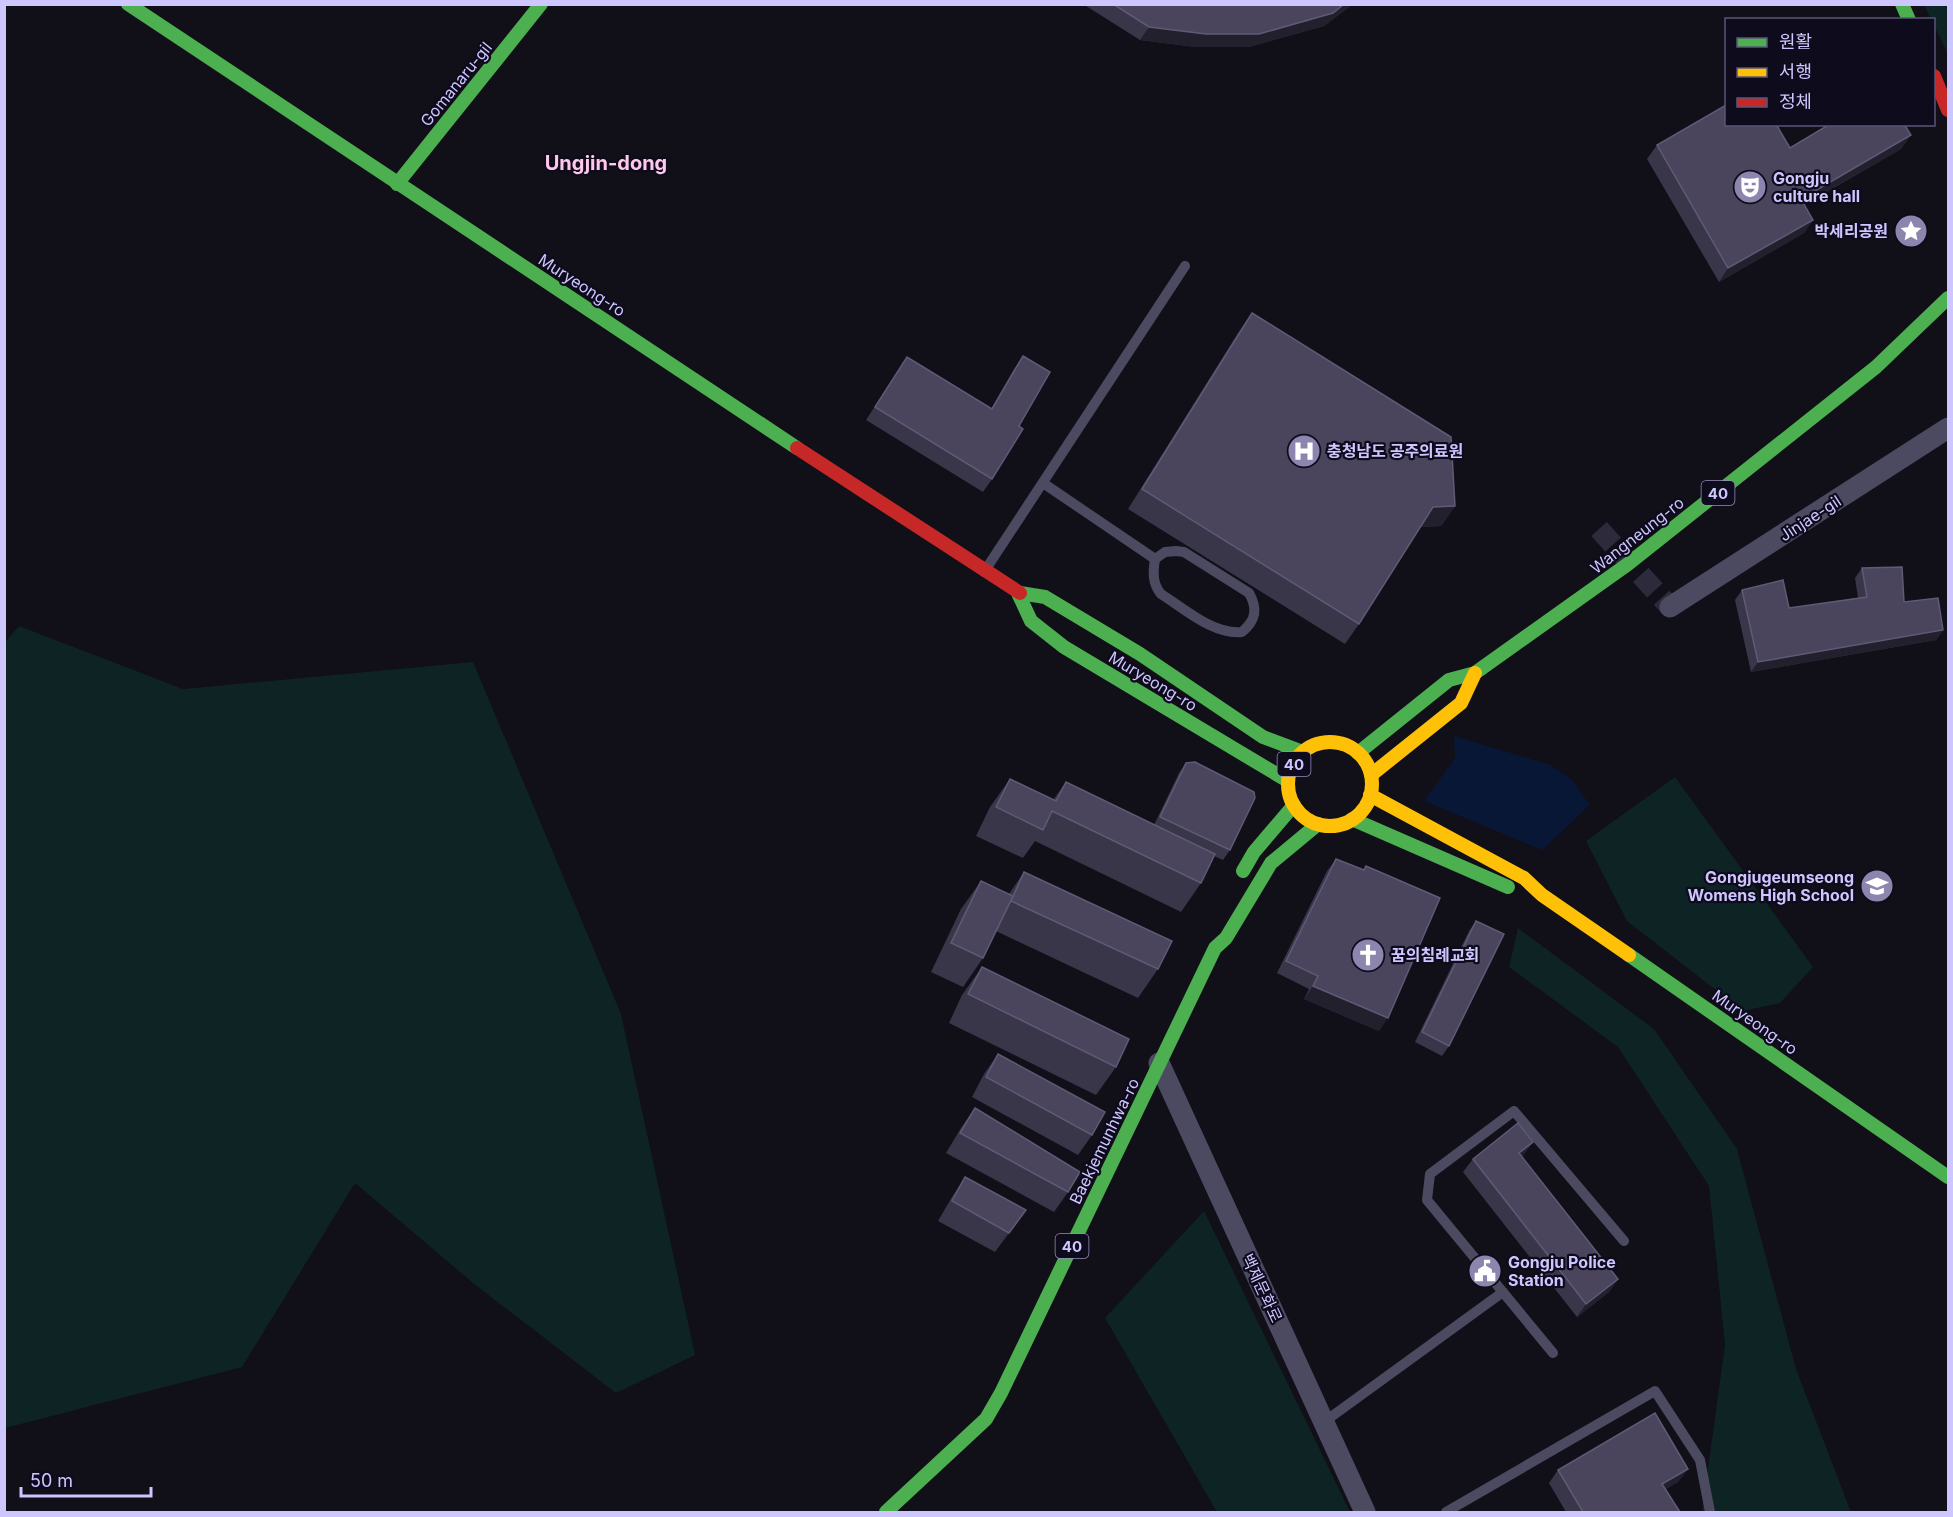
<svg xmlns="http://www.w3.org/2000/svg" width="1953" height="1517" font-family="Inter,'Noto Sans KR',sans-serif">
<rect width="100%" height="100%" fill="#110f18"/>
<g fill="#0e2324">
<polygon points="1924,5 1948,5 1948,54"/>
<polygon points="19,626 183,689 473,662 621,1014 695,1355 616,1393 473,1283 355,1183 242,1367 5,1428 4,643"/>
<polygon points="1675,777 1813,967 1780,1003 1743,1011 1627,921 1586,841"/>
<polygon points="1518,928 1654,1029 1737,1149 1796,1369 1851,1512 1702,1512 1725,1345 1709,1186 1618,1047 1509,967"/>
<polygon points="1204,1211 1350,1512 1217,1512 1105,1318"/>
</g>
<polygon fill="#091736" points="1454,736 1551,765 1573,781 1590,805 1542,850 1424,801 1455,758"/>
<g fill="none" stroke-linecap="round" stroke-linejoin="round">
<polyline stroke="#2d2a3b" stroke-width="21" stroke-dasharray="21 10" stroke-linecap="butt" points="1599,529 1670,607"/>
<g stroke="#4b4a61" stroke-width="10">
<polyline points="1043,483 1155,559"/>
<path d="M1176,551L1184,552L1249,593C1258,609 1256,620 1242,632C1213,635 1185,609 1161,594C1152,583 1153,572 1155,559L1165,552Z"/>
<polyline points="984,572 1185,266"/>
<polyline points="1553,1353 1427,1200 1430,1174 1514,1111 1624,1241"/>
<polyline points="1324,1422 1503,1292"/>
<polyline points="1446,1512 1655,1391 1700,1460 1710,1512"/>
</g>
<g stroke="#4b4a61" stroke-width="21">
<polyline points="1670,607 1948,428"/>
<polyline points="1159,1063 1365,1512"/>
</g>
<g stroke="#4caf50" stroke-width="14">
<polyline points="128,4 797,448"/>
<polyline points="1902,4 1909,20"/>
<polyline points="397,184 541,4"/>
<polyline points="1018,593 1031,621 1064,647 1288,781"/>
<polyline points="1020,593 1045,597 1140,654 1263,737 1303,752"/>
<polyline points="1358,753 1449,680 1475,673 1628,564 1876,367 1948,298"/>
<polyline points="1352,819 1508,887"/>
<polyline points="1243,871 1254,852 1294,805"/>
<polyline points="1629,955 1948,1177"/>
<polyline points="886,1512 986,1419 1001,1393 1215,948 1226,938 1271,863 1318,824"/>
</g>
<g stroke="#ffc107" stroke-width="14">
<circle cx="1330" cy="784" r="42"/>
<polyline points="1371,775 1461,703 1475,673"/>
<polyline points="1370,795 1524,878 1542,895 1629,955"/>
</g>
<g stroke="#c62828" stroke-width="14">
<polyline points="1934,76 1948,110"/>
<polyline points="797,448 1020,593"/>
</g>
</g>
<g fill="#3a364a">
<polygon points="1083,4 1353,4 1324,26 1249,47 1196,47 1140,40"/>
<polygon points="1911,135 1901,149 1804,205 1813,220 1804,233 1719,282 1647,159 1657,145 1790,148"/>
<polygon points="1252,313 1455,506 1441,526 1420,527 1359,624 1345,644 1128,509 1238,333"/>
<polygon points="1023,356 1019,426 992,479 983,492 866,420 907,357 991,409 1014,369"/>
<polygon points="1862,568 1904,602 1943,630 1936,640 1751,672 1735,600 1742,590 1789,608 1858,598 1855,578"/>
<polygon points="1186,763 1230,850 1223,860 1214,856 1201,883 1181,912 1035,841 1023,858 976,836 990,807 1010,779 1053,800 1066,782 1154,825 1179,773"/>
<polygon points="1336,859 1363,870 1366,866 1379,1031 1304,999 1309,989 1277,973 1327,871"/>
<polygon points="1024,872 1158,969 1138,998 996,931 983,958 963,987 931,972 961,909 981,881 1009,894"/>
<polygon points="1476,921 1449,1046 1442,1056 1415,1042 1469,931"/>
<polygon points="982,967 1116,1067 1096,1095 949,1023 962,995"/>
<polygon points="998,1054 1092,1135 1078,1155 972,1097 984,1074"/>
<polygon points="975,1108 1068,1192 1054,1212 946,1153 961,1128"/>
<polygon points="1533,1142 1522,1157 1618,1279 1609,1292 1577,1317 1463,1172 1473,1159"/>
<polygon points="965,1177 1026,1210 995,1252 938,1221 952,1197"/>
<polygon points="1688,1469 1678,1482 1666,1489 1680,1512 1566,1512 1549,1483 1558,1470"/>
</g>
<g fill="#23202e">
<polygon points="1344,4 1353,4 1324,26 1249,47 1196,47 1140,40 1149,27"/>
<polygon points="1911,135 1901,149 1791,212 1801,199"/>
<polygon points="1813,220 1804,233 1719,282 1728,268"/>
<polygon points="1455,506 1441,526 1419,527 1433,507"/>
<polygon points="1943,630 1936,640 1751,672 1758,662"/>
<polygon points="1313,986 1388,1018 1379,1031 1304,999"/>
<polygon points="1533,1142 1523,1156 1510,1166 1519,1153"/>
<polygon points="1026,1210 1012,1230 995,1252 1009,1233"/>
<polygon points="1618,1279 1609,1292 1577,1317 1586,1304"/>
<polygon points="1688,1469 1678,1482 1653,1497 1662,1484"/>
</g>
<g fill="#4a455d" stroke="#5f5a76" stroke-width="1.5">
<polygon points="1113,4 1344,4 1333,13 1259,34 1206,34 1149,27"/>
<polygon points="1726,105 1726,124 1776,124 1790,148 1830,124 1904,124 1911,135 1801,199 1813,220 1728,268 1657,145"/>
<polygon points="1252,313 1451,437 1455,506 1433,507 1359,624 1142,489"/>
<polygon points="1023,356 1050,372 1019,426 1023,429 992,479 875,407 907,357 992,409"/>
<polygon points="1902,567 1904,602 1938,598 1943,630 1758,662 1742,590 1783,580 1789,608 1867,597 1862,568"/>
<polygon points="1195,762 1254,792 1255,798 1230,850 1160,817 1186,763"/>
<polygon points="1010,779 1056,801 1066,782 1215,854 1201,883 1052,811 1043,830 996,807"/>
<polygon points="1336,859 1364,870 1366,866 1440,898 1388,1018 1313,986 1318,976 1286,961"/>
<polygon points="1024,872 1172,941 1158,969 1011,901"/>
<polygon points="981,881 1013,896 983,958 951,943"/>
<polygon points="1476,921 1504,934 1449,1046 1422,1032"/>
<polygon points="982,967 1129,1039 1116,1067 968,994"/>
<polygon points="998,1054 1105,1112 1092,1135 986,1077"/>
<polygon points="975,1108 1080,1172 1068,1192 960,1133"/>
<polygon points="1518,1123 1533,1142 1519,1153 1618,1279 1586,1304 1473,1159"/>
<polygon points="965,1177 1026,1210 1009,1233 952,1201"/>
<polygon points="1655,1413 1688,1469 1662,1484 1680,1512 1583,1512 1558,1470"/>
</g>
<defs>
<g id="theatre-disc" transform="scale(1.725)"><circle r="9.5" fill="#8c86ae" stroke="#0e0b1c"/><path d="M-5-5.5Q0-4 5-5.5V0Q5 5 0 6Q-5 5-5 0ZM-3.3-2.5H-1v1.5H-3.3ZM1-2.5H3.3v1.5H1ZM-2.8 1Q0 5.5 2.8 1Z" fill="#fff"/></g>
<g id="sight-disc" transform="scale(1.725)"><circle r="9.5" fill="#8c86ae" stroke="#0e0b1c"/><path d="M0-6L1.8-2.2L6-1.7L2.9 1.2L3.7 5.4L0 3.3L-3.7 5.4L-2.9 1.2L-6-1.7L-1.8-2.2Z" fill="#fff"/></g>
<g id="hospital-disc" transform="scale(1.725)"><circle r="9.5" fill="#8c86ae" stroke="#0e0b1c"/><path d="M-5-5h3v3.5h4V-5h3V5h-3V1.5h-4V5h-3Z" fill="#fff"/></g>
<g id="school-disc" transform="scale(1.725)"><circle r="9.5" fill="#8c86ae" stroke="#0e0b1c"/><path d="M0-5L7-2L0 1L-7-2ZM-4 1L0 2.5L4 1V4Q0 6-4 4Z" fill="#fff"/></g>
<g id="church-disc" transform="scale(1.725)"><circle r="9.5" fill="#8c86ae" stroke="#0e0b1c"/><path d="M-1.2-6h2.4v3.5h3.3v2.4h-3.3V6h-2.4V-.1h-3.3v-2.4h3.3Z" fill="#fff"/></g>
<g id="civic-disc" transform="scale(1.725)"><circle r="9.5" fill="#8c86ae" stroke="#0e0b1c"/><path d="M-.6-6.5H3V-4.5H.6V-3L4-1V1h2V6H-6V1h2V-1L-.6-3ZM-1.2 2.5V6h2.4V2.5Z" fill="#fff"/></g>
</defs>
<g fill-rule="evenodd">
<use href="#theatre-disc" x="1750" y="187"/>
<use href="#sight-disc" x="1911" y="231"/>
<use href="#hospital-disc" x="1304" y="451"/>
<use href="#school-disc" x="1877" y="886"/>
<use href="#church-disc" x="1368" y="955"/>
<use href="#civic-disc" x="1485" y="1271"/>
</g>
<g text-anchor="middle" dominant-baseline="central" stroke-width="4.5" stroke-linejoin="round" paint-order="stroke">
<g fill="#0e0b1c" stroke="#948ebb" stroke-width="1.5">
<rect x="1701.5" y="481" width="33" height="24" rx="4.5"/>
<rect x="1277.5" y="752" width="33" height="24" rx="4.5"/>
<rect x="1055.5" y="1234" width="33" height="24" rx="4.5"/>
</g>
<g font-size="15" font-weight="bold" fill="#cec6ff">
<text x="1718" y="493">40</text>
<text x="1294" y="764">40</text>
<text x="1072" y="1246">40</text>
</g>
<g font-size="16" fill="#cec6ff" stroke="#0e0b1c">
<text transform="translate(456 84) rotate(-51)">Gomanaru-gil</text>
<text transform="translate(582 285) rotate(33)">Muryeong-ro</text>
<text transform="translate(1810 518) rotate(-33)">Jinjae-gil</text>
<text transform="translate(1637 535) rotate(-38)">Wangneung-ro</text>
<text transform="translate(1153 681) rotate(31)">Muryeong-ro</text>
<text transform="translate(1755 1022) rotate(35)">Muryeong-ro</text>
<text transform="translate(1104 1141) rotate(-64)">Baekjemunhwa-ro</text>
<text transform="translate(1262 1288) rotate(65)">백제문화로</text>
</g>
<g font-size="16" font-weight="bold" fill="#cec6ff" stroke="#0e0b1c" text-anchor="start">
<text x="1773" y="178">Gongju<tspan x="1773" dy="18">culture hall</tspan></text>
<text x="1888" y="231" text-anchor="end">박세리공원</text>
<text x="1327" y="451">충청남도 공주의료원</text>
<text x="1854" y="877" text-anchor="end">Gongjugeumseong<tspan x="1854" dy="18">Womens High School</tspan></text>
<text x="1391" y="955">꿈의침례교회</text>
<text x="1508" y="1262">Gongju Police<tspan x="1508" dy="18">Station</tspan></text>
</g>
<g font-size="20" font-weight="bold" fill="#ffc8ea" stroke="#0e0b1c">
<text x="606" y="163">Ungjin-dong</text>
</g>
</g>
<rect width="1953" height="1517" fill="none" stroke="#cec6ff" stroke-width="12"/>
<rect x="1725" y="18" width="210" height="108" fill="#0e0b1c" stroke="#5b5677" stroke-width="1.5"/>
<rect x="1737" y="38" width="30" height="9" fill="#4caf50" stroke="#5b5677" stroke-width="1.5"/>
<text x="1779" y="48" font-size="18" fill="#cec6ff">원활</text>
<rect x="1737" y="68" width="30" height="9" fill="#ffc107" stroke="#5b5677" stroke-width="1.5"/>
<text x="1779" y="78" font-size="18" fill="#cec6ff">서행</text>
<rect x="1737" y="98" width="30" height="9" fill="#c62828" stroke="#5b5677" stroke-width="1.5"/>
<text x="1779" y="108" font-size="18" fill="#cec6ff">정체</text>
<path d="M21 1487v9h130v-9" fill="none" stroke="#cec6ff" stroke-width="3"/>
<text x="30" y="1487" font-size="18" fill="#cec6ff" stroke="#0e0b1c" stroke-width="4.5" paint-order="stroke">50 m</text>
</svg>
